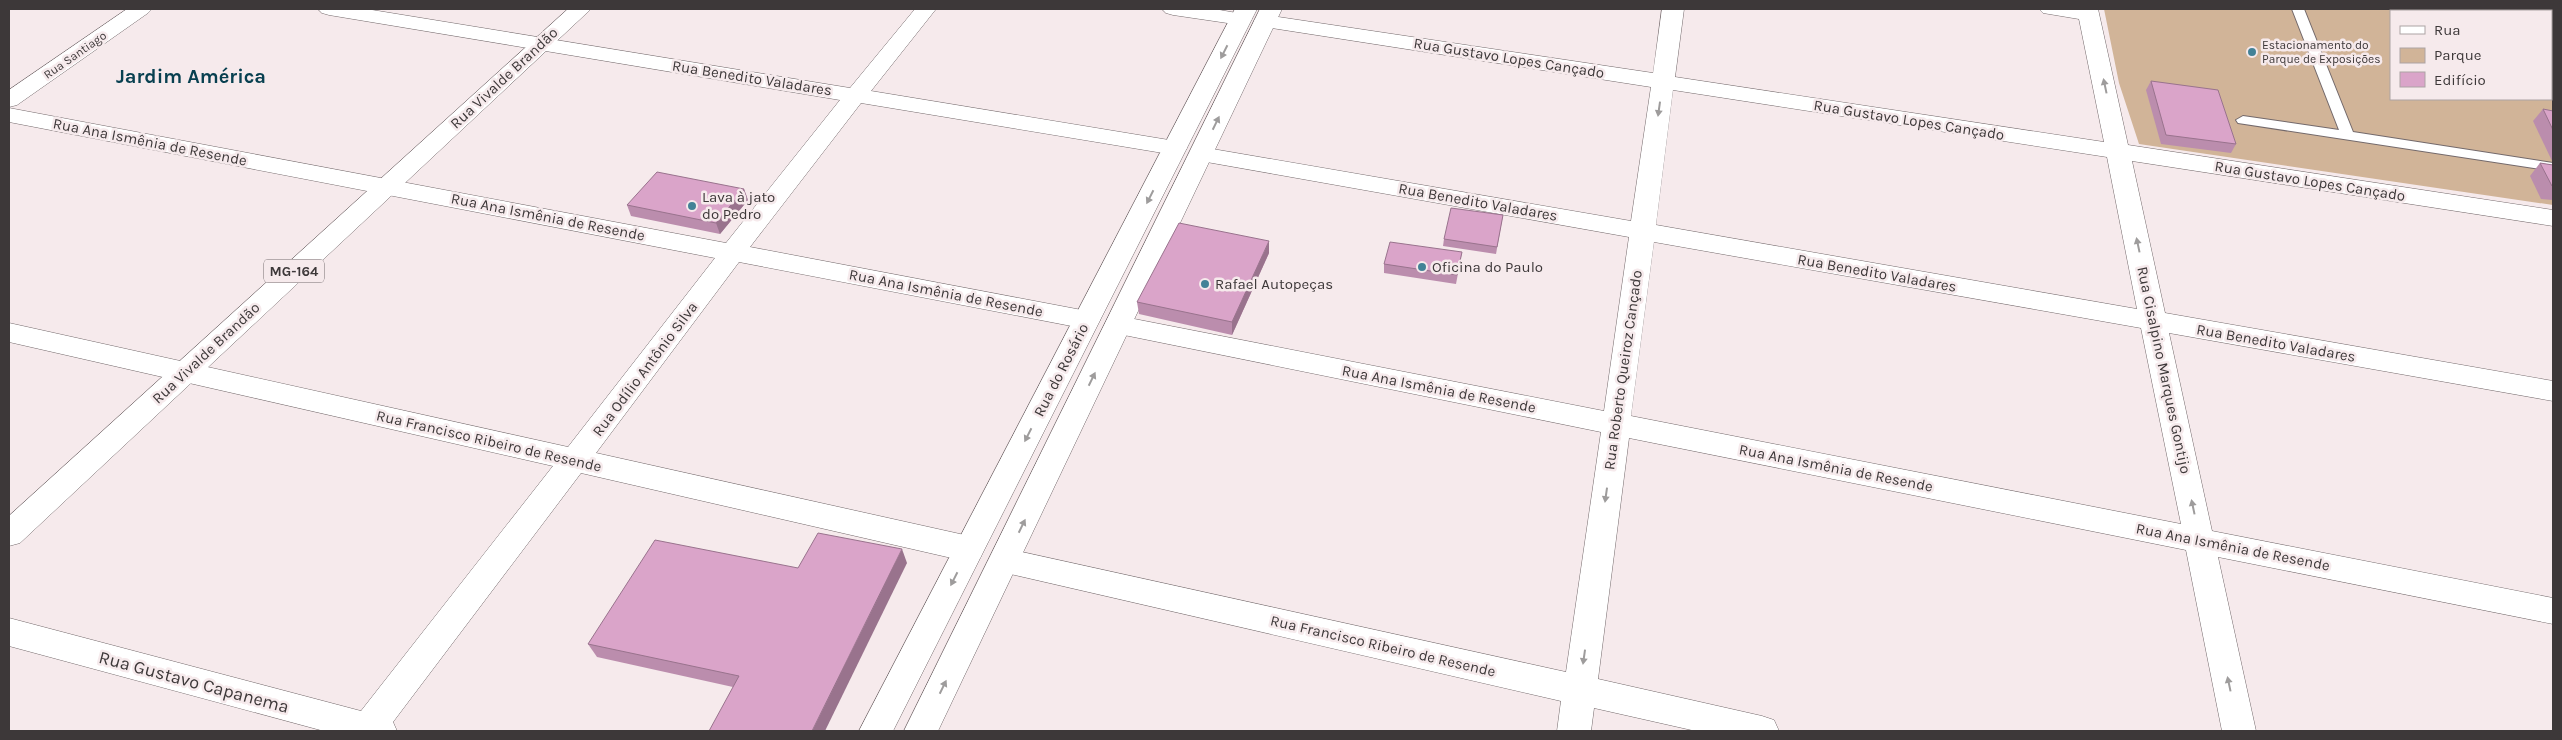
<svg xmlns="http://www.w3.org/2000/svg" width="2562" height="740" font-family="Karla,sans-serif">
<rect width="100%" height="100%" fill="#f6eaec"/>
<path fill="#d1b498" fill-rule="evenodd" d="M2104,9H2553V205L2139,144L2119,83ZM2391,11H2551V99H2391Z"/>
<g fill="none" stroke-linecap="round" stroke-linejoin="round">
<g stroke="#73696b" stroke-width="2">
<polygon id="service" points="2292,9 2304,9 2353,132 2553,163 2553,171 2238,123 2236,120 2243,116 2339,130"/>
</g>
<g stroke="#73696b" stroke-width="1">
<g id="minor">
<polygon points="127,9 152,9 148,13 17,105 9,107 9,90"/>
<polygon points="318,9 366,9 850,88 915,9 936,9 871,91 1175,141 1183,143 1187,148 1183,153 1175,155 861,103 750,247 1087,311 1096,313 1100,320 1096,327 1087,329 739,262 596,453 969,536 980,540 984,549 980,558 969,562 581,473 393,722 397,731 324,731 9,646 9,618 361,711 553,466 9,342 9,323 568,447 715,258 9,122 9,108 726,243 840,100 329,15 322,13"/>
<polygon points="1162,9 1214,9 1248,15 1252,19 1248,23 1241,25 1173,15 1166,13"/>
<path d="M1662,9H1684L1675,77L2104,142L2079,19L2043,13L2039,9H2098L2128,145L2553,210V226L2132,161L2165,313L2553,381V401L2169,333L2212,531L2553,598V624L2218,557L2256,731H2222L2186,550L1629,438L1598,679L1762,716L1774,720L1779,731H1696L1594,708L1591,731H1557L1561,701L993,570L989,561L993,552L1004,548L1566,672L1601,432L1119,334L1110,332L1106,325L1110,318L1119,316L1604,411L1629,237L1201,161L1193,159L1189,154L1193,149L1201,147L1631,221L1651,87L1265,27L1257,26L1254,21L1257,16L1265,15L1653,73ZM1673,90L2107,157L2137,309L1656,225ZM1654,242L2141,328L2181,524L1631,416Z"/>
</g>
</g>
<g stroke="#73696b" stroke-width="1">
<g id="secondary">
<polygon points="1235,9 1257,9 893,731 859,731"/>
<polygon points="1260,9 1282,9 938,731 904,731"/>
</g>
</g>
<g stroke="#73696b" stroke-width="1">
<polygon id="primary" points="568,9 591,9 20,543 9,546 9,516"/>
</g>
<use href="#service" fill="#fff" fill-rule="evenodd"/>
<use href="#minor" fill="#fff" fill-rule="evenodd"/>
<use href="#secondary" fill="#fff" fill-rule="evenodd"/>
<use href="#primary" fill="#fff" fill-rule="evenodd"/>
</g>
<g fill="#bb8dad">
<polygon points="2151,81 2236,144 2231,153 2161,144 2146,90"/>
<polygon points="2543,109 2553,111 2553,163 2533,121"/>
<polygon points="2540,163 2553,165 2553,200 2541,199 2530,176"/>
<polygon points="744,189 748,200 720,234 631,216 627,205"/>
<polygon points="1503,215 1496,254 1443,246 1444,239"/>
<polygon points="1462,252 1456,284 1384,273 1384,264"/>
<polygon points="1269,253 1232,335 1139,314 1137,302"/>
<polygon points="907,563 733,687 597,657 588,644 798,568"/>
</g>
<g fill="#99738d">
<polygon points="744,189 748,200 720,234 716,223"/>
<polygon points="1269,241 1269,253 1232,335 1232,322"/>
<polygon points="902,549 907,563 825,731 812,731"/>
</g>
<g fill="#daa4c9" stroke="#99738d">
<polygon points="2151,81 2218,90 2236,144 2166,135"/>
<polygon points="2543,109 2553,111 2553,130"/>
<polygon points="2540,163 2553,165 2553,186 2552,186"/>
<polygon points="657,172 744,189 716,223 627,205"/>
<polygon points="1451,208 1503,215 1497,247 1444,239"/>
<polygon points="1179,223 1269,241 1232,322 1137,302"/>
<polygon points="1390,242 1462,252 1457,275 1384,264"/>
<polygon points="818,533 902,549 812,731 709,731 739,676 588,644 655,540 798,568"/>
</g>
<defs><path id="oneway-solid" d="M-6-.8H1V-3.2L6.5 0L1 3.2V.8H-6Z" transform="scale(1.25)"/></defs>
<g fill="#9e9c9c">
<use href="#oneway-solid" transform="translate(1224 52) rotate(117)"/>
<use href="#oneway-solid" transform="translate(2105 86) rotate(-102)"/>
<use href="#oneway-solid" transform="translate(1659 109) rotate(98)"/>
<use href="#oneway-solid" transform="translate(1216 123) rotate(-64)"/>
<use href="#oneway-solid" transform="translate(1150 197) rotate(117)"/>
<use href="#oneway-solid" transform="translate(2138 245) rotate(-102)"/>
<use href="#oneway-solid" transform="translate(1092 379) rotate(-64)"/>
<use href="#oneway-solid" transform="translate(1028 435) rotate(117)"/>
<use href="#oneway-solid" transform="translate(1606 495) rotate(98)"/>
<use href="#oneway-solid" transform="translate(2193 507) rotate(-102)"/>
<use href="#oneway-solid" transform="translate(1022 526) rotate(-64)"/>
<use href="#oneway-solid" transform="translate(954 579) rotate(117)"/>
<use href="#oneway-solid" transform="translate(1584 657) rotate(98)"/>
<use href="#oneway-solid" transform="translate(2229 684) rotate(-102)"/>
<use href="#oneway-solid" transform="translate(943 687) rotate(-64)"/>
</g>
<g fill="#438297" stroke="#f6eaec" stroke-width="2">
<circle cx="2252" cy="52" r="5"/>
<circle cx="692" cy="206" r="5"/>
<circle cx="1422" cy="267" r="5"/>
<circle cx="1205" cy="284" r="5"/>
</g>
<g text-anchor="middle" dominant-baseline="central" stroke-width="5" stroke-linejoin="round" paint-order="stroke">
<g font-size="12" fill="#3d3839" stroke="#f6eaec" text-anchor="start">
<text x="2262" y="45">Estacionamento do<tspan x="2262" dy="14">Parque de Exposições</tspan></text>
</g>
<g font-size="12" fill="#3d3839" stroke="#f6eaec">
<text transform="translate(75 55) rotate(-35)">Rua Santiago</text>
</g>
<rect fill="#f6eaec" stroke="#746d6f" stroke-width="1" x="264" y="259.5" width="60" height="23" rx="4"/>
<g font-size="14" font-weight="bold" fill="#3d3839">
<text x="294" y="271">MG-164</text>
</g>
<g font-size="15" fill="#3d3839" stroke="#f6eaec">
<text transform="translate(1509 58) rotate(9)">Rua Gustavo Lopes Cançado</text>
<text transform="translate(504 78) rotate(-43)">Rua Vivalde Brandão</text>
<text transform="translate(752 78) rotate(9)">Rua Benedito Valadares</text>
<text transform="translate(1909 120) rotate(9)">Rua Gustavo Lopes Cançado</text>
<text transform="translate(150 142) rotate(11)">Rua Ana Ismênia de Resende</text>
<text transform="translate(2310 181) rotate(9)">Rua Gustavo Lopes Cançado</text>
<text transform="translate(1478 202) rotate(10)">Rua Benedito Valadares</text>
<text transform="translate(548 217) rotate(11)">Rua Ana Ismênia de Resende</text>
<text transform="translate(1877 273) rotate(10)">Rua Benedito Valadares</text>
<text transform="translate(946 293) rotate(11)">Rua Ana Ismênia de Resende</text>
<text transform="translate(2276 343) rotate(10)">Rua Benedito Valadares</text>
<text transform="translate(206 353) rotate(-43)">Rua Vivalde Brandão</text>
<text transform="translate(645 369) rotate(-53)">Rua Odílio Antônio Silva</text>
<text transform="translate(1061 370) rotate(-63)">Rua do Rosário</text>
<text transform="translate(1623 370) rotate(-82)">Rua Roberto Queiroz Cançado</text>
<text transform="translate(2164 370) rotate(78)">Rua Cisalpino Marques Gontijo</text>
<text transform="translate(1439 389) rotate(11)">Rua Ana Ismênia de Resende</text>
<text transform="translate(489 441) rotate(13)">Rua Francisco Ribeiro de Resende</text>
<text transform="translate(1836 468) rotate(11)">Rua Ana Ismênia de Resende</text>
<text transform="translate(2233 547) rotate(11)">Rua Ana Ismênia de Resende</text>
<text transform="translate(1383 646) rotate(13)">Rua Francisco Ribeiro de Resende</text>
</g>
<g font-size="15" fill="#3d3839" stroke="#f6eaec" text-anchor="start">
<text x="702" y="197">Lava à jato<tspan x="702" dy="17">do Pedro</tspan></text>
<text x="1432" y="267">Oficina do Paulo</text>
<text x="1215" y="284">Rafael Autopeças</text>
</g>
<g font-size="18" fill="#3d3839" stroke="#f6eaec">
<text transform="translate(194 682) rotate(15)">Rua Gustavo Capanema</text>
</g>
<g font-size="20" font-weight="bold" fill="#084050" stroke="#f6eaec">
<text x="191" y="76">Jardim América</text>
</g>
</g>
<rect width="2562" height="740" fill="none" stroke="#3d3839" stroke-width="20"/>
<rect x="2390" y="10" width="162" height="90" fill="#f6eaec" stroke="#aca3a4"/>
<rect x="2400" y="26" width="25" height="8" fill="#ffffff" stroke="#aca3a4"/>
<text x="2434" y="35" font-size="15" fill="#3d3839">Rua</text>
<rect x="2400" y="48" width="25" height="15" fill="#d1b498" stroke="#aca3a4"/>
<text x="2434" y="60" font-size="15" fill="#3d3839">Parque</text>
<rect x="2400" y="72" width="25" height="15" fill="#daa4c9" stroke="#aca3a4"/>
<text x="2434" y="85" font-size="15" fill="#3d3839">Edifício</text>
</svg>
